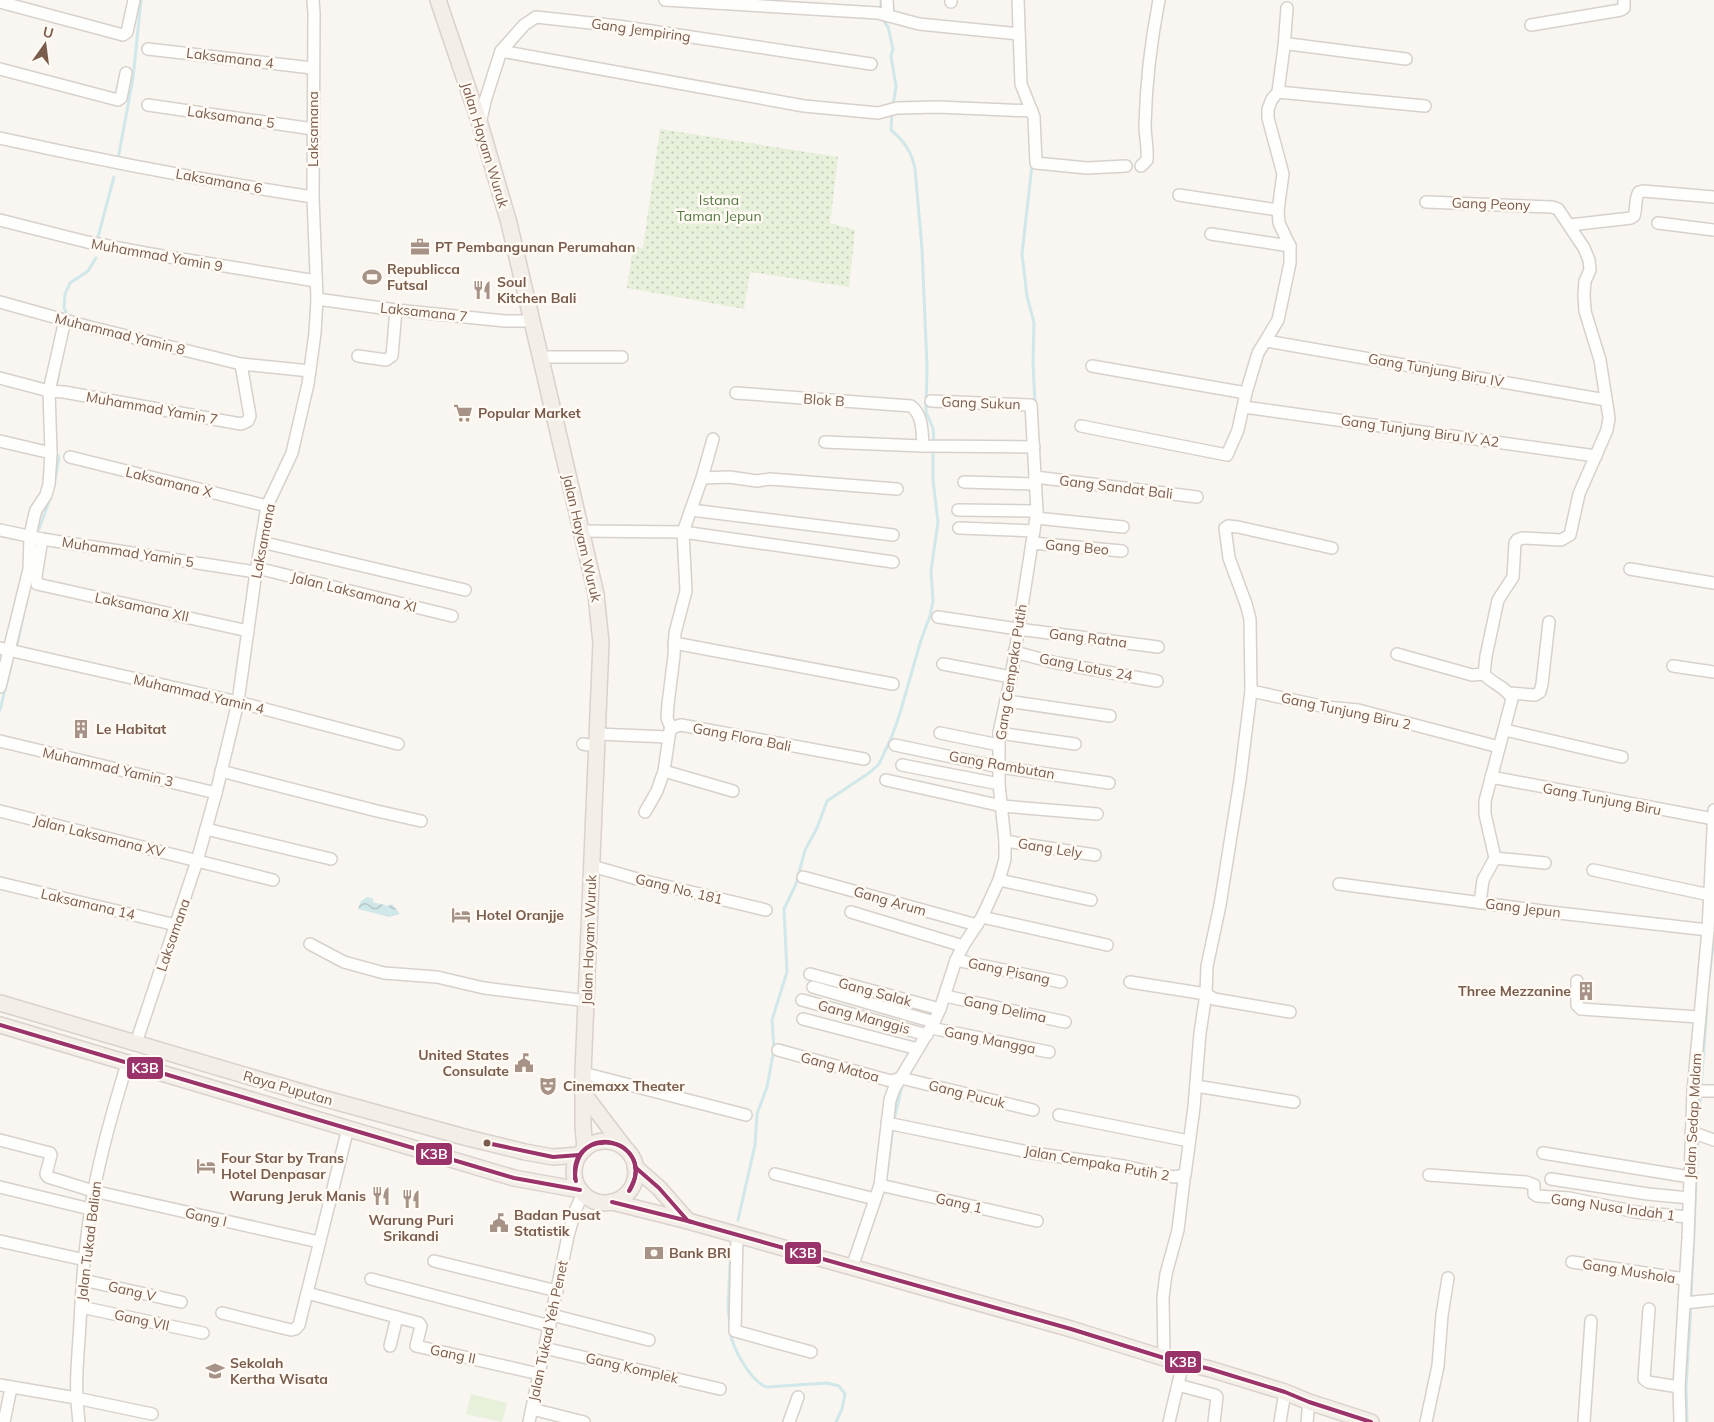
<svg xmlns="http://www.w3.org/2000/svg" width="1714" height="1422" font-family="Mulish,sans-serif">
<defs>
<pattern id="garden-dots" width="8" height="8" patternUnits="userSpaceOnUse" patternTransform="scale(1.25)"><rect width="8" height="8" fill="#e7f0db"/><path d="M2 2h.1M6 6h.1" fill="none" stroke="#c0c6b4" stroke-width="1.8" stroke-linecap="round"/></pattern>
<pattern id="water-waves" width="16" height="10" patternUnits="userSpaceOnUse" patternTransform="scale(1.25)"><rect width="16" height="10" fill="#d0e8ea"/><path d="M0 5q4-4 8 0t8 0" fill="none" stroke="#aebfc0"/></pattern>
</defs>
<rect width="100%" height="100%" fill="#f9f5f0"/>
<polygon fill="url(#garden-dots)" points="660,129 838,157 830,223 855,230 849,287 750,272 744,309 627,288 633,247 643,248"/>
<polygon fill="#e7f0db" points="471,1394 507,1403 502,1422 466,1414"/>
<polygon fill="url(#water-waves)" points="367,897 373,898 373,902 388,906 392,904 400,914 390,917 358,909 361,901"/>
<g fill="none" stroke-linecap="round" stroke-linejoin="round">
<g stroke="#d0e8ea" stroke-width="3">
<polyline points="881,12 881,0"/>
<polyline points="882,18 888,27 893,49 891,56 896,86 893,106"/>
<path d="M892,112L891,130C904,141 912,152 915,169L922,249L927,366L926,412L933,428L934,443"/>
<polyline points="118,159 133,78 141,0"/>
<polyline points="1032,165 1022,254 1027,296 1034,323 1033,363 1035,404"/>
<polyline points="98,237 114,177"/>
<polyline points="68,316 64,308 65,294 70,283 88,271 96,258"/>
<polyline points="56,387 59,374"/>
<polyline points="54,485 59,458 55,450"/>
<polyline points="39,529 51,496"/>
<polyline points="17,646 23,616"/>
<polyline points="0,710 12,661"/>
<polyline points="1709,977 1714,938"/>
<polyline points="894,1120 902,1086"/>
<polyline points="1698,1131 1707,1005"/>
<polyline points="887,1173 893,1127"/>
<polyline points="738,1220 755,1145 757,1114 767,1087 774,1049 772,1020 787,972 784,909 796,884 805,850 817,828 827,801 869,773 879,764 892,736 900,713 921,640 930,616 933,601 931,571 938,522 933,480 933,449"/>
<polyline points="1691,1299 1698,1138"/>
<polyline points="730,1325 728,1308 731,1244"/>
<path d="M730,1332C733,1349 750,1380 766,1387L827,1383L839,1386L845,1394L842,1409L836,1422"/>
<polyline points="1687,1422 1686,1387 1691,1305"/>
</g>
<g stroke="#d7d1cb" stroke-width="14">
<g id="minor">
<polyline points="665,0 878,13 919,24 1019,34"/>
<polyline points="887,0 888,16"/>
<polyline points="1018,0 1021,84 1034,117 1036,163 1087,168 1126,166"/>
<polyline points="0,2 123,35 127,32 134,0"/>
<polyline points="951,2 951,0"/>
<polyline points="1531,25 1621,10 1624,8 1624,0"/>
<polyline points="1284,47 1287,8"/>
<polyline points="148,49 312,68"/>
<polyline points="501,51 804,106 878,113 897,108 938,107 1032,111"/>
<polyline points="0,69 118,100 121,98 126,73"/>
<polyline points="1278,92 1425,106"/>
<polyline points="148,105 313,129"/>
<polyline points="480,124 485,101 501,51 524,25 536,17 618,26 871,64"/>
<path d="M0,138C104,161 208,181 313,197"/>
<path d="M1141,166L1147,160C1148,148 1145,136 1145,125C1146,83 1151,41 1159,0"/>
<polyline points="1179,195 1278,210"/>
<polyline points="1426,202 1552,207 1558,209 1584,248 1589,260 1590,270 1585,281 1584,295 1585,311 1600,360 1609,418 1607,430 1579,494 1570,535 1561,540 1523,538 1517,540 1515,543 1513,577 1498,600 1486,656 1484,674"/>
<polyline points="0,220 87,242 145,253 316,281"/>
<polyline points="1658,223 1714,230"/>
<path d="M1570,225L1631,218L1634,216C1637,208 1634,200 1639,192L1643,191L1714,197"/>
<polyline points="1211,234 1290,246"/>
<polyline points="317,299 396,310 505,321 532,321"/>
<polyline points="0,302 86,326 241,364 310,371"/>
<polyline points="1266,341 1606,400"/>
<polyline points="358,356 386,360 392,356 396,310"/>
<polyline points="541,357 622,357"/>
<polyline points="1092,366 1246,393"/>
<polyline points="0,378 49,391 64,392 241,424 248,421 250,416 241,364"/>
<path d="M736,393L911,406C923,415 922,432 923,446"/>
<polyline points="1244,407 1596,456"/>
<polyline points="1081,426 1227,455 1238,430 1246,393 1258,353 1278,320 1290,263 1290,246 1279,223 1278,210 1283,174 1268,118 1268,109 1272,99 1278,92 1284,47 1289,44 1406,59"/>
<polyline points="713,439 702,478 683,532 893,562"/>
<polyline points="0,441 51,453"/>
<polyline points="825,442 923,446 1034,447"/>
<polyline points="70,457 267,506"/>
<polyline points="1035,477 1197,497"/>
<polyline points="702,478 729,477 757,481 770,479 897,489"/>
<polyline points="964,482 1035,484"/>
<polyline points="691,510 893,535"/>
<polyline points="958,510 1037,511"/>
<polyline points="1036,518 1123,527"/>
<polyline points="959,528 1034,531"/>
<polyline points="0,530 42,539 256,572"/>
<polyline points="581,531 683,532 686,591 675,633 674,656 668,704 667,718 671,728"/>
<polyline points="42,539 36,576 37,584 248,631"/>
<polyline points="261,542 465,590"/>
<polyline points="1032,543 1122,551"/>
<polyline points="257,568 452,616"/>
<polyline points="1630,569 1714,583"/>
<polyline points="938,617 1018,629 1158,647"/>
<polyline points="674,643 893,684"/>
<polyline points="0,648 238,702 398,744"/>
<polyline points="1014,652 1057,663 1157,681"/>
<polyline points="1397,654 1472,675 1484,674"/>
<polyline points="943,664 1011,677"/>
<polyline points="1673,666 1714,672"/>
<path d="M1484,674C1492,684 1507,687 1512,699L1485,801V814L1495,858L1545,863"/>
<polyline points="0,687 29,569 30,536 34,517 36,510 46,495 49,484 51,453 49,391 65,320"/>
<polyline points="1251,691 1326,707 1358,710 1499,747"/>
<polyline points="1509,693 1535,695 1540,692 1542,684 1549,622"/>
<polyline points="1007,701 1110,716"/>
<polyline points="1505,730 1622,757"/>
<polyline points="940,733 999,745"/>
<polyline points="999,733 1075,744"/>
<polyline points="597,734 668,737"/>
<polyline points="0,741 216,793"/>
<polyline points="583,744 595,746"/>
<polyline points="895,745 999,767 1109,783"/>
<polyline points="902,765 999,784"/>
<polyline points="221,771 377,811 421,821"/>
<polyline points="664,771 733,791"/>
<polyline points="1491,777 1714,819"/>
<polyline points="886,780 1002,806 1097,814"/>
<polyline points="0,811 273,880"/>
<polyline points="645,812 657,791 664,771 670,730 674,727 681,725 864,759"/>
<polyline points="206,829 331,859"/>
<polyline points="1005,841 1095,855"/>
<polyline points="592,866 641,880 766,910"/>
<polyline points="1593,870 1710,895"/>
<polyline points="803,877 977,925"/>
<polyline points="999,880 1091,900"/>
<polyline points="0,883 176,925"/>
<polyline points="1339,884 1550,912 1708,930"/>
<polyline points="1480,903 1483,880 1495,858"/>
<polyline points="851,912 963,946"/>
<polyline points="982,917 1107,945"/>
<polyline points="310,944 344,962 384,973 437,977 484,988 587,1001"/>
<polyline points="956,960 1061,982"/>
<polyline points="810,974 940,1009"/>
<polyline points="1577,981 1577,1005 1581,1009 1698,1017"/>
<polyline points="1130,982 1206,994 1214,999 1290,1012"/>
<polyline points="813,987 934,1022"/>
<polyline points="945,996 1065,1022"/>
<polyline points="802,1000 927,1035"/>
<polyline points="803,1019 918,1049"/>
<polyline points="931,1028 1049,1052"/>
<polyline points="136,1043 197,861 216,793 238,702 256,572 267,506 292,453 308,384 315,333 317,299 313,197 314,13 313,0"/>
<polyline points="778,1050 891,1081 901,1078 1033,1110"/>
<polyline points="583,1073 746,1115"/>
<polyline points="1196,1086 1294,1102"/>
<polyline points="1693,1091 1714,1091"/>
<polyline points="1059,1115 1189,1141"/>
<polyline points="887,1123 1033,1153 1124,1166 1174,1177 1185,1175 1194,1107 1200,1033 1206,994 1207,966 1220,905 1240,780 1251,691 1250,619 1246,604 1229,558 1225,528 1228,526 1238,527 1332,548"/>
<polyline points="1691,1132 1714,1140"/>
<polyline points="0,1140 50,1153 51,1155 46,1174 48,1177 93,1191 319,1242"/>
<polyline points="1543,1153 1690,1177"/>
<polyline points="775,1174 875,1199"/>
<polyline points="1429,1175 1526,1182 1534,1185 1534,1194 1537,1196 1569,1198 1636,1212 1688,1217"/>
<polyline points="1551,1179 1648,1194 1689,1198"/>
<polyline points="880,1185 1037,1221"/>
<polyline points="0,1187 90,1209"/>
<polyline points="737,1235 735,1331 811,1352"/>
<polyline points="0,1241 85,1260"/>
<polyline points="434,1261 557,1291"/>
<polyline points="1572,1262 1685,1279"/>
<polyline points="852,1267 880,1185 890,1100 894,1089 934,1022 940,1009 956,960 963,946 982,917 989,902 999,880 1005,859 1005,841 999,784 999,733 1011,677 1037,511 1031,405 931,401"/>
<polyline points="371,1279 550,1326"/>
<polyline points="83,1280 181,1302"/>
<polyline points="307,1293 419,1323 421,1326 416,1346 539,1374"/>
<polyline points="1684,1303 1714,1300"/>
<polyline points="81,1307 203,1333"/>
<polyline points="1649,1309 1644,1379 1648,1382 1679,1387"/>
<polyline points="222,1313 291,1330 295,1329 299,1325 348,1128"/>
<polyline points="552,1315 649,1340"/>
<polyline points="390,1346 397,1317"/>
<polyline points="544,1348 720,1389"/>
<polyline points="1164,1358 1163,1297 1166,1274 1178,1230 1184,1180 1183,1176"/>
<polyline points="0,1385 76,1398 152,1414"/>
<polyline points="1178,1385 1215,1395 1217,1397 1214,1422"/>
<polyline points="532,1409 584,1422"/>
<polyline points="4,1422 11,1388"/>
<path d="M79,1422C74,1386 78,1359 80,1323C82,1280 86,1232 94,1190C102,1147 114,1106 127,1064"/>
<polyline points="529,1422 568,1236 575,1211 583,1193"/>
<polyline points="789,1422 798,1397"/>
<polyline points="1169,1422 1183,1363"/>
<polyline points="1280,1422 1285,1392"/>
<polyline points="1307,1422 1309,1402"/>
<polyline points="1426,1422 1438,1366 1442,1315 1448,1278"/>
<polyline points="1584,1422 1591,1321"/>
<polyline points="1680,1422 1679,1387 1688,1238 1693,1091 1708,930 1714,810"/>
</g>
</g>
<g stroke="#dad1cc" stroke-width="18">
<g id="major">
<polyline points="438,0 480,124 509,223 596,594 601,643 583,1073 583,1126 585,1149"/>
<polyline points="0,1003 315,1096 468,1138 525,1152 553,1157 579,1155"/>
<polyline points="0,1025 514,1178 580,1190"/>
<polyline points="583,1093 624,1147"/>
<circle cx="605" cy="1172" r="31"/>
<polyline points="635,1167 659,1188 688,1221"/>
<polyline points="612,1202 688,1221 1071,1329 1164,1358 1210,1369 1285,1392 1309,1402 1371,1422"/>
</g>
</g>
<use href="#minor" stroke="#fefefd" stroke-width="11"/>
<use href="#major" stroke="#f3eee8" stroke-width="15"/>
<g stroke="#fffaf3" stroke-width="8">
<g id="bus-1">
<polyline points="0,1025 514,1178 580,1190"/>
<polyline points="487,1143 553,1157 579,1155"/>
<polyline points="635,1167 659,1188 688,1221 692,1222"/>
<path d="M575,1179C574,1117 658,1141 630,1190"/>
<path d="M576,1181C565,1129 643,1132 635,1177C634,1181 631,1187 629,1191"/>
<polyline points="612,1202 688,1221 1071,1329 1164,1358 1210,1369 1285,1392 1309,1402 1371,1422"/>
</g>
</g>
<use href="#bus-1" stroke="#9a336a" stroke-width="4"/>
</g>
<defs>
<g id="office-bare" transform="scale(1.5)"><path d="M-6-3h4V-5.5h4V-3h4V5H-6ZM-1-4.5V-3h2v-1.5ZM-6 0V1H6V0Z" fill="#a69286" stroke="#fffaf3" stroke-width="2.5" paint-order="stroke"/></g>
<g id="stadium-bare" transform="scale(1.5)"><path d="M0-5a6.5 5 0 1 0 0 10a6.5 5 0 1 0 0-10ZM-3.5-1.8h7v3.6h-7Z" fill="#a69286" stroke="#fffaf3" stroke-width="2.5" paint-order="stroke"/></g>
<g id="restaurant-bare" transform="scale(1.5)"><path d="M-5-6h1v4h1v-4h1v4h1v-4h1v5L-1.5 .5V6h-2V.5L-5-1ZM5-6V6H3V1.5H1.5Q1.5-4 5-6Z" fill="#a69286" stroke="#fffaf3" stroke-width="2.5" paint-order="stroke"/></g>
<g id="supermarket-bare" transform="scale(1.5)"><path d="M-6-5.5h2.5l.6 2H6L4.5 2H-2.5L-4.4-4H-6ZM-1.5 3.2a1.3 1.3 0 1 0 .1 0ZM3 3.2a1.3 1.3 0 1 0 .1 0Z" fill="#a69286" stroke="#fffaf3" stroke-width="2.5" paint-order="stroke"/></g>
<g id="building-bare" transform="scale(1.5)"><path d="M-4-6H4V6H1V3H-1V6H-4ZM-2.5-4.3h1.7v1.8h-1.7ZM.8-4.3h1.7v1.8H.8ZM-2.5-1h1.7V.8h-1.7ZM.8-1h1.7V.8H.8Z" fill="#a69286" stroke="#fffaf3" stroke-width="2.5" paint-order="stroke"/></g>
<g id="hotel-bare" transform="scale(1.5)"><path d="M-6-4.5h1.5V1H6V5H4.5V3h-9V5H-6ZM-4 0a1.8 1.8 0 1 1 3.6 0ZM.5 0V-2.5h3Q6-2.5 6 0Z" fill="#a69286" stroke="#fffaf3" stroke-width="2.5" paint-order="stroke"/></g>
<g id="civic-bare" transform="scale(1.5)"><path d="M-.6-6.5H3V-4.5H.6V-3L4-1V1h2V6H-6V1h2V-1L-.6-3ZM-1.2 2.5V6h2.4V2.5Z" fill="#a69286" stroke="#fffaf3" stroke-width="2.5" paint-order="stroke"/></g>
<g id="theatre-bare" transform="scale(1.5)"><path d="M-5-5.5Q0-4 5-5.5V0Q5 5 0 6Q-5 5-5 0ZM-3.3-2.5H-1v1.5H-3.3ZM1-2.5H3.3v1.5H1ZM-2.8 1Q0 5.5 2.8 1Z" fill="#a69286" stroke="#fffaf3" stroke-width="2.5" paint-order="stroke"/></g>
<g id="bank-bare" transform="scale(1.5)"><path d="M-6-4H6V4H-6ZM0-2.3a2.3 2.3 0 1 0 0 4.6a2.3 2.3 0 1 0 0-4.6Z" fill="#a69286" stroke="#fffaf3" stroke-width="2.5" paint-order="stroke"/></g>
<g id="school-bare" transform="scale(1.5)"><path d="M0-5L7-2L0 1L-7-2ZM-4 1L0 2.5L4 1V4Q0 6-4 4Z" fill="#a69286" stroke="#fffaf3" stroke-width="2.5" paint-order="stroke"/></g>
</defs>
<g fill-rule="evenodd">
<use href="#office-bare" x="420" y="247"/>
<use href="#stadium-bare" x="372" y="277"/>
<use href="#restaurant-bare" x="482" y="290"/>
<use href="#supermarket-bare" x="463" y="413"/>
<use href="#building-bare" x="81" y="729"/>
<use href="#hotel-bare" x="461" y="915"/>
<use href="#building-bare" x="1586" y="991"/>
<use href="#civic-bare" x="524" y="1063"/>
<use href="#theatre-bare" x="548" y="1086"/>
<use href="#hotel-bare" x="206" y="1166"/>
<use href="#restaurant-bare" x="381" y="1196"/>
<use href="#restaurant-bare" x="411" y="1199"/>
<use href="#civic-bare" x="499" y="1223"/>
<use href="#bank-bare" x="654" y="1253"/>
<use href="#school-bare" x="215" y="1371"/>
</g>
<circle fill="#7a5c4d" stroke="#fffaf3" stroke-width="2" cx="487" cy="1143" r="4.5"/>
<g text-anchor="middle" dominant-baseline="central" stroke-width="5" stroke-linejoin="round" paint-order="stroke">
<g font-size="14" fill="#7a5c4d" stroke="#fffaf3">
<text transform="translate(641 30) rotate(8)">Gang Jempiring</text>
<text transform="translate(230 58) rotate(7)">Laksamana 4</text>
<text transform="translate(231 117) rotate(8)">Laksamana 5</text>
<text transform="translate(313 129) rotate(-90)">Laksamana</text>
<text transform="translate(485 145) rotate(73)">Jalan Hayam Wuruk</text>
<text transform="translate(219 181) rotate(10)">Laksamana 6</text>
<text transform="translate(1491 204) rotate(2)">Gang Peony</text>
<text transform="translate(157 255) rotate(10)">Muhammad Yamin 9</text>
<text transform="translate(424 312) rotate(6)">Laksamana 7</text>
<text transform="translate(120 334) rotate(14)">Muhammad Yamin 8</text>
<text transform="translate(1436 370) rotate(10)">Gang Tunjung Biru IV</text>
<text transform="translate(824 400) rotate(4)">Blok B</text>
<text transform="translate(981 403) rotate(2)">Gang Sukun</text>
<text transform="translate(152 408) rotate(10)">Muhammad Yamin 7</text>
<text transform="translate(1420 431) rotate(8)">Gang Tunjung Biru IV A2</text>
<text transform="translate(169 482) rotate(14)">Laksamana X</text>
<text transform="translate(1116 487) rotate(7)">Gang Sandat Bali</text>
<text transform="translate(582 538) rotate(77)">Jalan Hayam Wuruk</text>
<text transform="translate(263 541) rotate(-79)">Laksamana</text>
<text transform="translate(1077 547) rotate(5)">Gang Beo</text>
<text transform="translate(128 552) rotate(9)">Muhammad Yamin 5</text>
<text transform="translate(354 592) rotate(14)">Jalan Laksamana XI</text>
<text transform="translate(142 607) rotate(12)">Laksamana XII</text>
<text transform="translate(1088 638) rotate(7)">Gang Ratna</text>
<text transform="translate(1086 667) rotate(11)">Gang Lotus 24</text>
<text transform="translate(1011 672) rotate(-81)">Gang Cempaka Putih</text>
<text transform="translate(199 694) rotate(13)">Muhammad Yamin 4</text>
<text transform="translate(1346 711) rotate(12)">Gang Tunjung Biru 2</text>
<text transform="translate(742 737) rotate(11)">Gang Flora Bali</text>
<text transform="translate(1002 765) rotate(10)">Gang Rambutan</text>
<text transform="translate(108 767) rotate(13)">Muhammad Yamin 3</text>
<text transform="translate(1602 799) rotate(11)">Gang Tunjung Biru</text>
<text transform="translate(99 836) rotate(14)">Jalan Laksamana XV</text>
<text transform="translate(1050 848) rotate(9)">Gang Lely</text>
<text transform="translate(679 889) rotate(14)">Gang No. 181</text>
<text transform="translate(890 901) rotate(16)">Gang Arum</text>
<text transform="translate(88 904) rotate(13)">Laksamana 14</text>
<text transform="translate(1523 908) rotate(7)">Gang Jepun</text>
<text transform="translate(173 935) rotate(-71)">Laksamana</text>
<text transform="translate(589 940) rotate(-88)">Jalan Hayam Wuruk</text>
<text transform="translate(1009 971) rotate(12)">Gang Pisang</text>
<text transform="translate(875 992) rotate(15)">Gang Salak</text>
<text transform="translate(1005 1009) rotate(12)">Gang Delima</text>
<text transform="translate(864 1017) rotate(15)">Gang Manggis</text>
<text transform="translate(990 1040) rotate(11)">Gang Mangga</text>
<text transform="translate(840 1067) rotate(15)">Gang Matoa</text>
<text transform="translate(288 1088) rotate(16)">Raya Puputan</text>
<text transform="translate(967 1094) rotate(14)">Gang Pucuk</text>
<text transform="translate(1693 1116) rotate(-87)">Jalan Sedap Malam</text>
<text transform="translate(1097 1163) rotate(10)">Jalan Cempaka Putih 2</text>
<text transform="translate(959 1203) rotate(13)">Gang 1</text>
<text transform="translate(1613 1207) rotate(8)">Gang Nusa Indah 1</text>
<text transform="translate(206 1217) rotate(13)">Gang I</text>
<text transform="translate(89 1241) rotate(-83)">Jalan Tukad Balian</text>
<text transform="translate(1629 1271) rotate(9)">Gang Mushola</text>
<text transform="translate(132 1291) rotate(13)">Gang V</text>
<text transform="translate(142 1320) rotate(12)">Gang VII</text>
<text transform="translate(548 1331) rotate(-78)">Jalan Tukad Yeh Penet</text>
<text transform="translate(453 1354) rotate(12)">Gang II</text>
<text transform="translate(632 1368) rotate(13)">Gang Komplek</text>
</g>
<g font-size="14" fill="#537a41" stroke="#fffaf3">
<text x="719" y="200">Istana<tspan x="719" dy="16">Taman Jepun</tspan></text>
</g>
<g font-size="14" font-weight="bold" fill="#7a5c4d" stroke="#fffaf3" text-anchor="start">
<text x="435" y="247">PT Pembangunan Perumahan</text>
<text x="387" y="269">Republicca<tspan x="387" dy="16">Futsal</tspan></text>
<text x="497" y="282">Soul<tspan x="497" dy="16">Kitchen Bali</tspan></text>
<text x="478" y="413">Popular Market</text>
<text x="96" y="729">Le Habitat</text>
<text x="476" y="915">Hotel Oranjje</text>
<text x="1571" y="991" text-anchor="end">Three Mezzanine</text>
<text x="509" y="1055" text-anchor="end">United States<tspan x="509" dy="16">Consulate</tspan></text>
<text x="563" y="1086">Cinemaxx Theater</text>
<text x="221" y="1158">Four Star by Trans<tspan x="221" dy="16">Hotel Denpasar</tspan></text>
<text x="366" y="1196" text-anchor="end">Warung Jeruk Manis</text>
<text x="514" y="1215">Badan Pusat<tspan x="514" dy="16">Statistik</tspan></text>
<text x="411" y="1220" text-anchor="middle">Warung Puri<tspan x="411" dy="16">Srikandi</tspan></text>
<text x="669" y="1253">Bank BRI</text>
<text x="230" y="1363">Sekolah<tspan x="230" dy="16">Kertha Wisata</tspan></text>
</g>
</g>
<g stroke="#fffaf3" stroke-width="2">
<rect x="126" y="1056" width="38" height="24" rx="5" fill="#9a336a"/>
<rect x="415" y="1142" width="38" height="24" rx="5" fill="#9a336a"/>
<rect x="784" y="1241" width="38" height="24" rx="5" fill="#9a336a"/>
<rect x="1164" y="1350" width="38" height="24" rx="5" fill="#9a336a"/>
</g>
<g font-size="14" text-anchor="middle" font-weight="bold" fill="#fff">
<text x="145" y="1073">K3B</text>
<text x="434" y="1159">K3B</text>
<text x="803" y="1258">K3B</text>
<text x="1183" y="1367">K3B</text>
</g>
<g transform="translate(45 45) rotate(14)" stroke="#fffaf3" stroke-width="4" paint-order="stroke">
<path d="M0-4L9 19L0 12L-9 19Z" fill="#7a5c4d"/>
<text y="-8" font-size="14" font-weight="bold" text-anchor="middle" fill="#7a5c4d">U</text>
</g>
</svg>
